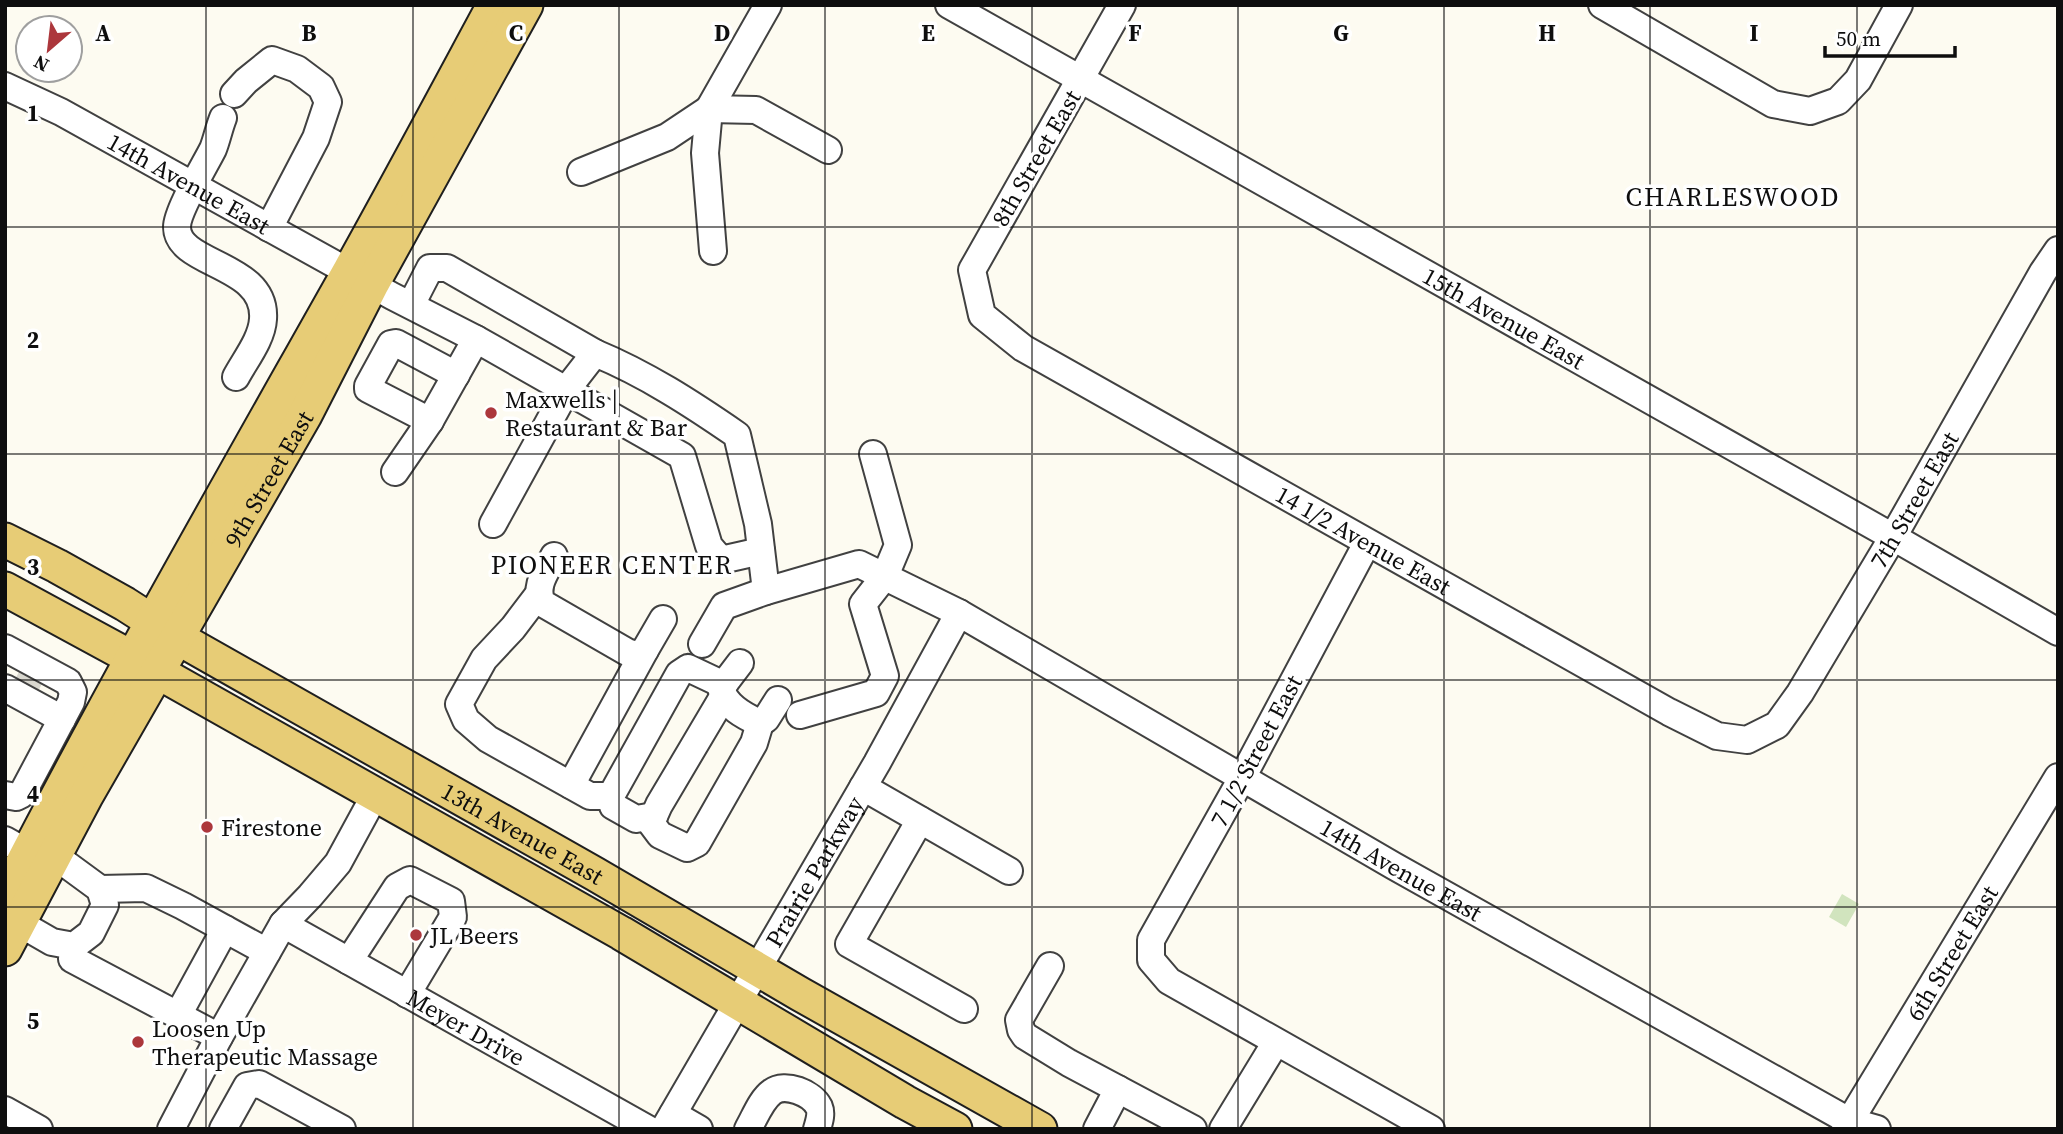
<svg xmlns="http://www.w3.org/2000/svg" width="2063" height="1134" font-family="'Source Serif 4',serif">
<rect width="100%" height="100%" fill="#fdfbf1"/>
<polygon fill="#d1e4be" points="1842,894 1859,904 1846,927 1829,917"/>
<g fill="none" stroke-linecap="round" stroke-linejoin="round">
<polyline stroke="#d9d7cf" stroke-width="26" stroke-dasharray="26 13" stroke-linecap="butt" points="24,690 32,675"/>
<g stroke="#414141" stroke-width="30">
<g id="minor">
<path id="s1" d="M949,5L1893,537L2058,632"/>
<path id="s2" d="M1122,5L972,270L982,315L1023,348L1669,712L1717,736L1747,740L1777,725L1800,693L1893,537L2043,272L2058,250"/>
<polyline points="1602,5 1773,104 1810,111 1838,101 1858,80 1899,5"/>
<path id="s3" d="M5,86L61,112L392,296L476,339L682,456L709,546L721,560L761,551"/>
<polyline points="234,94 246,81 272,60 297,69 321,87 328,102 316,138 269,228"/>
<path d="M223,118C219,128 217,139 213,149C205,165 177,211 177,227C177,266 267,263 263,319C262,339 245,360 236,377"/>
<polyline points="581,172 667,137 709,109 756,110 828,150"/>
<polyline points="713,251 705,153 709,109 768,5"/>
<polyline points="411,305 430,268 447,268 595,353"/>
<polyline points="430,421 368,389 368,386 391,344 396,343 456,375"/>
<polyline points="395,472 430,421 476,339"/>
<path d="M493,524L567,389L595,353C646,374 692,404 737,435L758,524L766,591"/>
<polyline points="1367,543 1242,778 1151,940 1151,960 1169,981 1431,1129"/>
<path d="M554,556C546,572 534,586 542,603L627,652L636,655L645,650L663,619"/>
<polyline points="538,595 513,628 484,659 459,704 466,720 488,739 590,796 611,796"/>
<path id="s4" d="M702,644L724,606L766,591L859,564L959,613L1394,866L1849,1121L1877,1129"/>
<polyline points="5,648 68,682 73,692 71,702 22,794 16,797 5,795"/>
<path d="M740,663L721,688C725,706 744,716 760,723L766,719L778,700"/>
<polyline points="5,688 62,719"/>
<polyline points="723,697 659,805 651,823 660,835 687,848 697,843 754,743 760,723"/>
<polyline points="800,715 876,693 885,676 863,604 885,576 898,545 873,454"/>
<polyline points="571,785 645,650"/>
<polyline points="863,787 1009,871"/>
<polyline points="654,816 636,819 613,806 611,796 679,674 688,668 724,685"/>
<polyline points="920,820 849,944 964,1009"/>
<polyline points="5,840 28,853"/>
<polyline points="100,889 146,888 183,906 267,952"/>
<polyline points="19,923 52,942 74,946 91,933 105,905 100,889 55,856"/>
<path id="s5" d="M283,924L648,1129"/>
<polyline points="74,946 72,959 219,1037"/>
<polyline points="349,961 397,887 410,880 451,901 453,917 407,994"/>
<polyline points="1050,966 1019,1020 1021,1030 1025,1036 1069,1063 1193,1129"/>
<polyline points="178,1015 225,929"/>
<polyline points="5,1110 39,1129"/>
<polyline points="673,1114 699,1129"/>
<polyline points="171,1129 219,1037 283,924 310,896 338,863 375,795"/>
<polyline points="223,1129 247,1086 259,1084 342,1129"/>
<path id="s6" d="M664,1129L877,763L959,613"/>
<path d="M748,1129C755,1117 761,1100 772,1092C785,1082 812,1093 819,1107C822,1114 819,1122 817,1129"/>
<polyline points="1097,1129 1118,1089"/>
<polyline points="1223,1129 1276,1042"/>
<path id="s7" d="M1845,1129L2058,777"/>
</g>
</g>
<g stroke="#1f1f1f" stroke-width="37">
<g id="major">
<path id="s8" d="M5,540L57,566L125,604L178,638L595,874L800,994L1040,1129"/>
<polyline points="5,589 158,672 621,933 905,1102 955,1129"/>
<path d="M5,897C114,685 233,478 350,270C399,182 446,94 494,5"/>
<path id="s9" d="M5,949L86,796L305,415L372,284L526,5"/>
</g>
</g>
<use href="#minor" stroke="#fff" stroke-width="26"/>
<use href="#major" stroke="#e7cc76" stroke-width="33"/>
</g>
<path fill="none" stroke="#0e0e0e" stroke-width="2" stroke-opacity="0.55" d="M206,5V1129M413,5V1129M619,5V1129M825,5V1129M1032,5V1129M1238,5V1129M1444,5V1129M1650,5V1129M1857,5V1129M5,227H2058M5,454H2058M5,680H2058M5,907H2058"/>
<g fill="#ac373c" stroke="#fff" stroke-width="2.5">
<circle cx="491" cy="413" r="7"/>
<circle cx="207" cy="827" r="7"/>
<circle cx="416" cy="935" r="7"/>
<circle cx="138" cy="1042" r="7"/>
</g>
<g text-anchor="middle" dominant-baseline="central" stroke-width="7" stroke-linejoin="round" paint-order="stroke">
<g font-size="24" fill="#0e0e0e" stroke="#fff">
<text transform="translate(1036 158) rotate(-60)">8th Street East</text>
<text stroke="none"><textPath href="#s3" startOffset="208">14th Avenue East</textPath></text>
<text stroke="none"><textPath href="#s1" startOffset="637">15th Avenue East</textPath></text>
<text stroke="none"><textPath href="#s9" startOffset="539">9th Street East</textPath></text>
<text stroke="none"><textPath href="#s2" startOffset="1526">7th Street East</textPath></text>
<text stroke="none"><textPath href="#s2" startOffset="794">14 1/2 Avenue East</textPath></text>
<text transform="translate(1256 751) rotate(-62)">7 1/2 Street East</text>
<text stroke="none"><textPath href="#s8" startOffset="595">13th Avenue East</textPath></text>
<text stroke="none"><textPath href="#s4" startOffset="808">14th Avenue East</textPath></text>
<text stroke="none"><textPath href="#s6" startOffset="298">Prairie Parkway</textPath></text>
<text stroke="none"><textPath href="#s7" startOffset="206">6th Street East</textPath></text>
<text stroke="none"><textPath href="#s5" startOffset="210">Meyer Drive</textPath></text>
</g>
<g font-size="24" fill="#0e0e0e" stroke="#fff" text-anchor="start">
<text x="505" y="399">Maxwells |<tspan x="505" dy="28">Restaurant &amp; Bar</tspan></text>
<text x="221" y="827">Firestone</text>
<text x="430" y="935">JL Beers</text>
<text x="152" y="1028">Loosen Up<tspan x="152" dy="28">Therapeutic Massage</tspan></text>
</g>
<g font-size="26" letter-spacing="2" fill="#0e0e0e" stroke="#fff">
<text x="1733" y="197">CHARLESWOOD</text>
<text x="612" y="565">PIONEER CENTER</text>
</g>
</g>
<g font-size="23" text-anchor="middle" font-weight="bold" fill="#0e0e0e" stroke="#fff" stroke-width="7" stroke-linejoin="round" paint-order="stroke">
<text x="103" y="41">A</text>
<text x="309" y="41">B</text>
<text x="516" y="41">C</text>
<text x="722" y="41">D</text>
<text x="928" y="41">E</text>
<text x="1135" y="41">F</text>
<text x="1341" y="41">G</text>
<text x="1547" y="41">H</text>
<text x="1754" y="41">I</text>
<text x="33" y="121">1</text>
<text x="33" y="348">2</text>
<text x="33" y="575">3</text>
<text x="33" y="802">4</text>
<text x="33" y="1029">5</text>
</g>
<rect width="2063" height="1134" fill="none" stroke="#0e0e0e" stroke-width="14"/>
<g transform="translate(49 49) rotate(208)"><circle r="33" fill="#ffffff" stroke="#9f9f9f" stroke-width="2"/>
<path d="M0-5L12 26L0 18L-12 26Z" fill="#ac373c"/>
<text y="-10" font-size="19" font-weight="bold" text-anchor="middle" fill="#0e0e0e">N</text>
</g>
<path d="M1825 46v10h130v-10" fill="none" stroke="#0e0e0e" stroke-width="3.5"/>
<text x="1836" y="46" font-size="21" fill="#0e0e0e" stroke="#ffffff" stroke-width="5" paint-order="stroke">50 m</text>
</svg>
